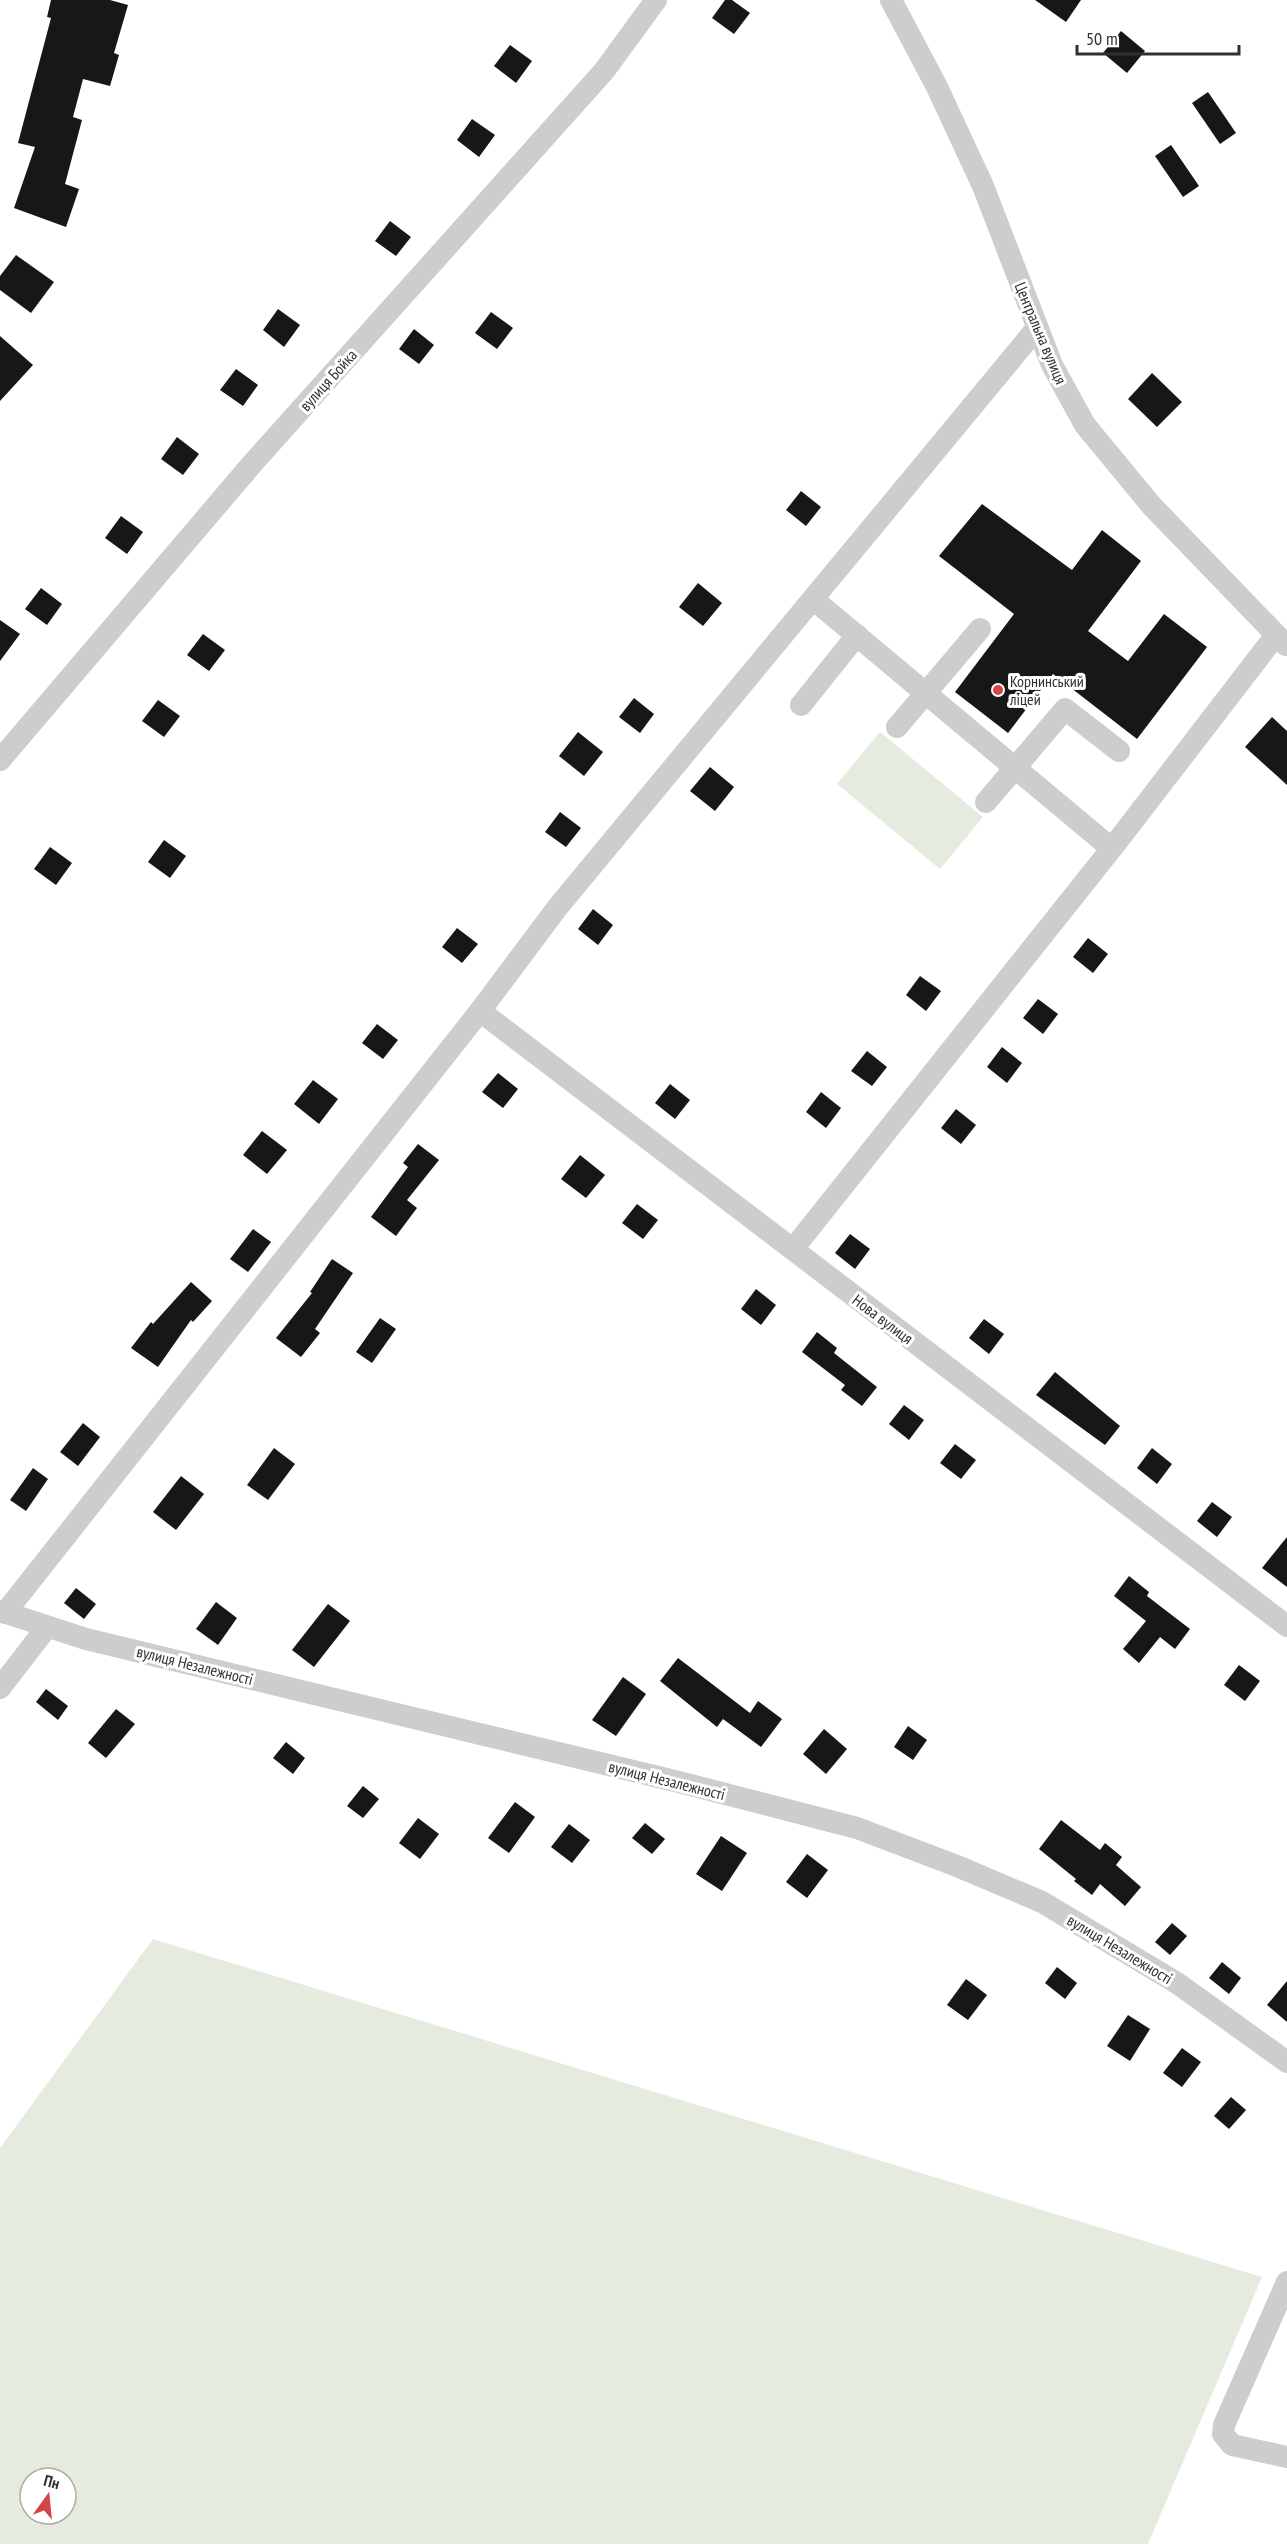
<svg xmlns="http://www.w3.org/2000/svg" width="1287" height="2544" font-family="'PT Sans Narrow',sans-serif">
<rect width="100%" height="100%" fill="#fff"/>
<g fill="#e5ebdf" fill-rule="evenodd">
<polygon points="880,732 983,817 940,869 837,784"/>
<path d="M153,1939L1262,2277L1148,2544H0V2148ZM30,2478H66V2514H30Z"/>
</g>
<g fill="#171717">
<polygon points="51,0 110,0 128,5 114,53 119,55 110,86 83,79 73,117 82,120 65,184 79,189 66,227 14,208 35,147 18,143 51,18 47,17"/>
<polygon points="725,0 732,0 750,13 734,34 712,18"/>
<polygon points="1035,0 1081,0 1066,22"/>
<polygon points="1121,31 1145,51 1127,73 1103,53"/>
<polygon points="510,45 532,61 516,83 494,66"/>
<polygon points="1208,92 1236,133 1220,144 1192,103"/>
<polygon points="472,119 495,135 479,157 457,140"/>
<polygon points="1171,145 1199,186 1183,197 1155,156"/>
<polygon points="390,221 411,237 396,256 375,241"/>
<polygon points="16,255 54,282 31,313 0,290 0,276"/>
<polygon points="278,309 300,325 284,347 263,330"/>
<polygon points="491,312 513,328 497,349 475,333"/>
<polygon points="414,329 434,345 419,364 399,349"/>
<polygon points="0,336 33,365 0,401"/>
<polygon points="236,369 258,385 243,406 220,390"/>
<polygon points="1152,373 1182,402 1157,427 1128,399"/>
<polygon points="177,437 199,454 183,475 161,459"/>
<polygon points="801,491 821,507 806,526 786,510"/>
<polygon points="982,504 1072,570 1102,530 1141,561 1088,631 1128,661 1164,614 1207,647 1137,739 1053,674 1008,733 955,692 1014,614 939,556"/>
<polygon points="121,516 143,532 127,554 105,538"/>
<polygon points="698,583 722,603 703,626 679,607"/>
<polygon points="41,588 62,604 47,625 25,609"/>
<polygon points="0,620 20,634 0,661"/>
<polygon points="203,634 225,650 209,671 187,655"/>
<polygon points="634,698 654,714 640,733 619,717"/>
<polygon points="158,700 180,716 164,737 142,721"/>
<polygon points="1272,717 1287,731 1287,785 1245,747"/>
<polygon points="578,732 603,752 584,776 559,756"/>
<polygon points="710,767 734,787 715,811 690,791"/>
<polygon points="560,812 581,828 566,847 545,832"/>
<polygon points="164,840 186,856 170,878 148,862"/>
<polygon points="50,847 72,863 56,885 34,869"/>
<polygon points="593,909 613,925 598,945 578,929"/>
<polygon points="457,928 478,944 462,963 442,947"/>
<polygon points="1088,938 1108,954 1093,973 1073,957"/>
<polygon points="920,976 941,991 926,1011 906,995"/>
<polygon points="1038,999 1058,1014 1043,1034 1023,1018"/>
<polygon points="377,1024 398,1040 383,1059 362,1043"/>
<polygon points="1002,1047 1022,1063 1007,1083 987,1067"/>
<polygon points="867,1051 887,1067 872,1086 851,1071"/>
<polygon points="498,1073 518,1089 503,1108 482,1092"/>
<polygon points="313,1080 338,1099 319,1124 294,1104"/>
<polygon points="670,1084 690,1100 675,1119 655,1103"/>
<polygon points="821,1092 841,1108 826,1128 806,1112"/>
<polygon points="956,1109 976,1125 961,1144 941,1128"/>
<polygon points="262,1131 287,1150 267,1174 243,1155"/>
<polygon points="418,1144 439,1160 407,1200 417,1208 396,1236 371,1217 408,1167 403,1163"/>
<polygon points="580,1155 605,1175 586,1198 561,1179"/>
<polygon points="637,1204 658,1220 643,1239 622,1223"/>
<polygon points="253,1229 271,1242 248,1272 230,1259"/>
<polygon points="850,1234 870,1249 855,1269 835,1253"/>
<polygon points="332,1259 353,1273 315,1329 320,1333 301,1357 276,1338 312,1293 310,1292"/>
<polygon points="191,1282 212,1301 193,1322 191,1320 158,1367 131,1348 151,1322 153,1324"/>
<polygon points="756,1289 776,1305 761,1325 741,1309"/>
<polygon points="380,1318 396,1329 372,1363 356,1352"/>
<polygon points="984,1319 1004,1334 989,1354 969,1338"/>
<polygon points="817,1332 837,1348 834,1353 877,1387 862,1406 841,1390 845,1385 802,1352"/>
<polygon points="1055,1372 1120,1426 1105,1445 1036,1395"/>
<polygon points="904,1405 924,1420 909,1440 889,1424"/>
<polygon points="83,1423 100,1437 78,1466 60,1452"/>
<polygon points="955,1444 976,1460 961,1479 940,1463"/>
<polygon points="274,1448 295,1464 268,1500 247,1485"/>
<polygon points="1152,1448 1172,1464 1157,1484 1137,1468"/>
<polygon points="33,1468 48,1479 26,1511 10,1500"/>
<polygon points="181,1476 204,1494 176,1530 153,1512"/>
<polygon points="1212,1502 1232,1517 1217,1537 1197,1521"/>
<polygon points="1287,1537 1287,1587 1262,1568"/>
<polygon points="1129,1576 1149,1592 1147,1596 1190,1629 1175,1649 1160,1637 1139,1663 1123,1649 1146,1621 1114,1596"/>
<polygon points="76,1588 96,1604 84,1619 64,1603"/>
<polygon points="216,1602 237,1618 218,1645 196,1629"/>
<polygon points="328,1604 350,1621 314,1667 292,1650"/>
<polygon points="678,1658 750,1713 758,1701 782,1719 761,1747 723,1719 717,1727 660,1681"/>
<polygon points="1239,1665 1260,1681 1245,1701 1224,1685"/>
<polygon points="623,1677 646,1694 616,1736 592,1720"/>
<polygon points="46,1689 68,1706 58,1720 36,1702"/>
<polygon points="116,1709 135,1724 106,1758 88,1743"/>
<polygon points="908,1726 927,1740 913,1760 894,1747"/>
<polygon points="824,1729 847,1749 826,1774 803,1754"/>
<polygon points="286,1742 305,1758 293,1774 273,1758"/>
<polygon points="363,1786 379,1799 363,1818 347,1806"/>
<polygon points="515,1802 535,1817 509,1853 488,1838"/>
<polygon points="418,1818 439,1834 420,1859 399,1843"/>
<polygon points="1061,1820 1100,1850 1105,1843 1122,1857 1116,1865 1141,1887 1125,1906 1100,1884 1092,1895 1074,1881 1076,1879 1039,1849"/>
<polygon points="645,1823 665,1839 652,1854 632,1838"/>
<polygon points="569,1824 590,1840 572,1863 551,1847"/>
<polygon points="721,1836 747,1853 722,1891 696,1874"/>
<polygon points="807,1854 828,1870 807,1898 786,1882"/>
<polygon points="1172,1923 1187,1936 1170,1955 1155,1942"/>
<polygon points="1222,1962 1241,1978 1229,1994 1209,1978"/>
<polygon points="1057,1967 1077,1983 1065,1999 1045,1983"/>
<polygon points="966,1979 987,1995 968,2020 947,2005"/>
<polygon points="1287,1981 1287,2022 1267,2005"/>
<polygon points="1128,2015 1150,2029 1130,2061 1107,2046"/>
<polygon points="1182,2048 1201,2062 1182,2087 1163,2073"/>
<polygon points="1231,2097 1246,2110 1229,2129 1214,2116"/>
</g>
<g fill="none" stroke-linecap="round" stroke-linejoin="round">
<g stroke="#cdcdcd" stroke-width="22">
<polyline points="891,0 937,87 983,186 1052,365 1085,425 1151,505 1286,645"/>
<polyline points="813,599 1111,848"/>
<polyline points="801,705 857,635"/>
<polyline points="897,727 980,629"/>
<polyline points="0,760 252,464 604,71 656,0"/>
<polyline points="986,802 1065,709 1119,751"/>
<polyline points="480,1011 1287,1626"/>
<polyline points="793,1249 1116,843 1276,635"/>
<polyline points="0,1611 86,1639 679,1782 857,1828 957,1866 1042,1902 1177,1983 1287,2062"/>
<polyline points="5,1613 480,1011 557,908 1037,328"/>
<polyline points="0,1688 47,1627"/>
<polyline points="1287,2282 1224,2425 1223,2434 1232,2445 1287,2457"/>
</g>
</g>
<circle fill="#d54448" stroke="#fff" stroke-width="2" cx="998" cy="690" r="6"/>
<g text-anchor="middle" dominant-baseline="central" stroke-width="6" stroke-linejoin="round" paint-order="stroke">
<g font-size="16" fill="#303030" stroke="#fff">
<text transform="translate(1041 333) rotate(67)">Центральна вулиця</text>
<text transform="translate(328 380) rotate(-48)">вулиця Бойка</text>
<text transform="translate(883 1319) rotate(37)">Нова вулиця</text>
<text transform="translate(195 1665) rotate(14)">вулиця Незалежності</text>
<text transform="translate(667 1780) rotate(14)">вулиця Незалежності</text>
<text transform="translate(1120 1949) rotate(31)">вулиця Незалежності</text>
</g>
<g font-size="16" fill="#303030" stroke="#fff" text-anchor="start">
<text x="1010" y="681">Корнинський<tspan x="1010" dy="18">ліцей</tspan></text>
</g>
</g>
<g transform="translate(48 2496) rotate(15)"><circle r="28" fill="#ffffff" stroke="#acacac" stroke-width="1.5"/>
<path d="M0-4.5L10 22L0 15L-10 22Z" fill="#d54448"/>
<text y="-9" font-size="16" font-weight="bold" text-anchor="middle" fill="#303030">Пн</text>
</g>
<path d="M1077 45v9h162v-9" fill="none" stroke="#303030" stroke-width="3"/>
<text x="1086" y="45" font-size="18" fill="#303030" stroke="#ffffff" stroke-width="4.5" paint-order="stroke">50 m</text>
</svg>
